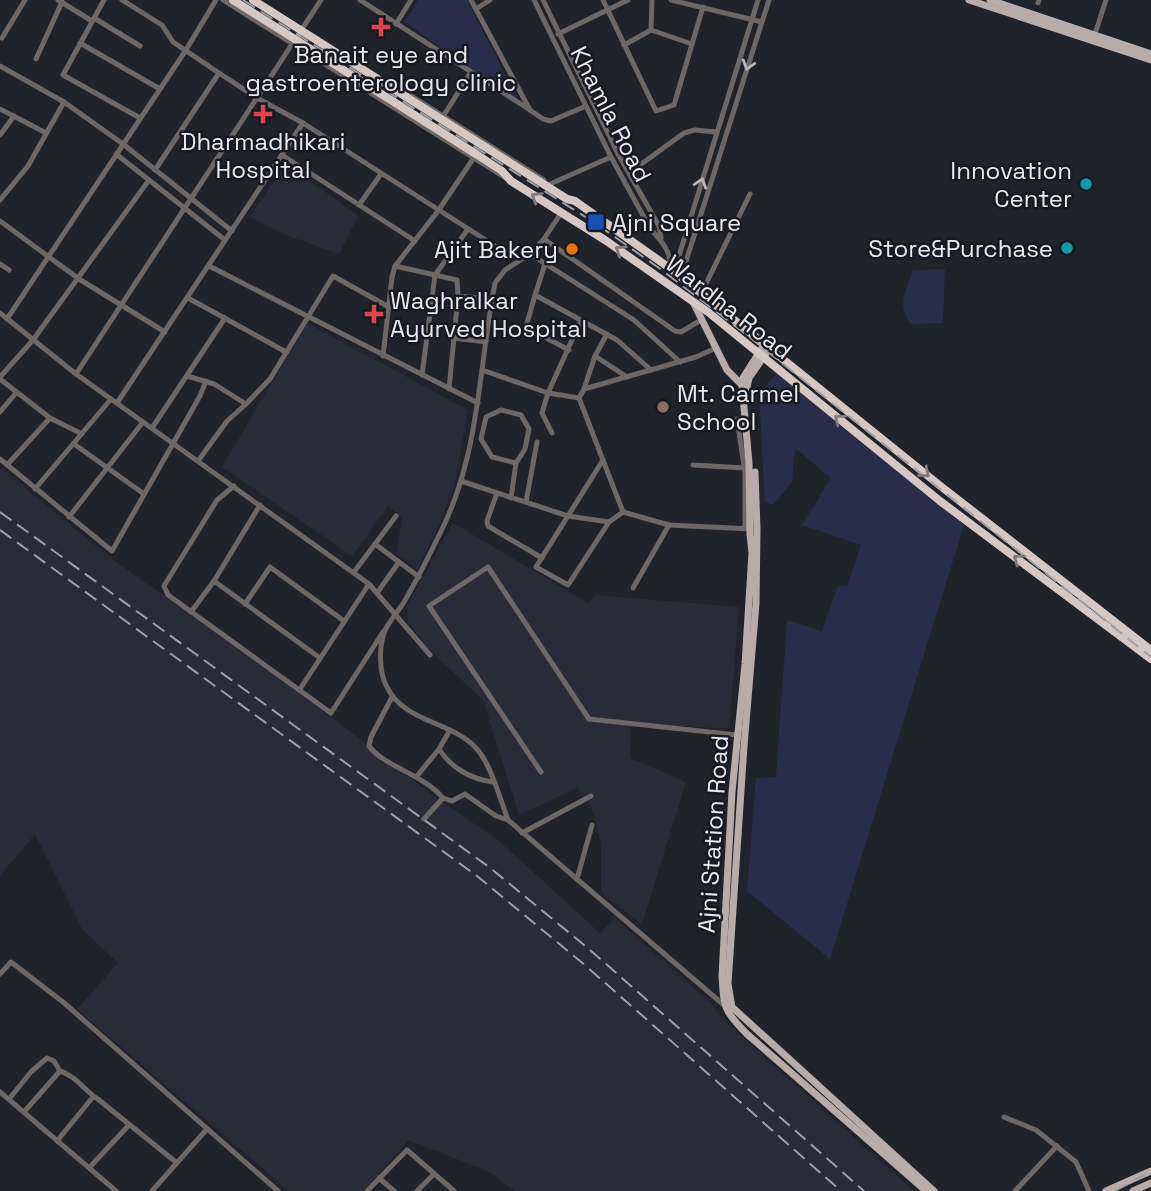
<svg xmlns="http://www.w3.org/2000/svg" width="1151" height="1191" font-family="'Space Grotesk',sans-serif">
<rect width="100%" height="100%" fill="#21232b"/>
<g fill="#292b39">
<polygon points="286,163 358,216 339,254 286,235 250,217"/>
<polygon points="307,323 468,410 454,487 439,525 418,569 396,554 402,518 388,506 352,556 222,467"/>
<polygon points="0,467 112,559 294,688 435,797 497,839 600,933 615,918 711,1003 720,1017 914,1191 514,1191 492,1173 409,1140 363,1191 289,1191 77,1009 118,963 82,929 35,834 0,876"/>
<polygon points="453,523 588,603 595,595 739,607 729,729 631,723 630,758 686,782 642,924 601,893 601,844 591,806 577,788 519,815 483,700 428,649 408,622 406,607"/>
</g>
<g fill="#2a2d49">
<polygon points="418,0 467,0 520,104 405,22"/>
<path d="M945,269L943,323L911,324C896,305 906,291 913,270Z"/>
<polygon points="777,373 964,525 830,959 747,891 756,778 776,777 787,620 822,631 838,585 847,586 861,545 802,525 831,478 795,448 792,482 773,505 765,502 759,394"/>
</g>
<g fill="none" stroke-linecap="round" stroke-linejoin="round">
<g stroke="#6d6766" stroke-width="5">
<polyline points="58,0 92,21"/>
<polyline points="104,0 63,75 140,118"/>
<polyline points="122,0 162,25 173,42 219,73 257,98 303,123 506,253"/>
<polyline points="223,0 504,177"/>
<polyline points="360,0 530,110"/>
<polyline points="471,0 530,110 543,119 551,121 586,106"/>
<path d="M534,0L611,157L651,230C662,241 672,253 670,269"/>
<polyline points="543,0 618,154 659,226 661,238"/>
<polyline points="603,0 656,111 674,105 703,7"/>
<polyline points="671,0 762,22"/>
<polyline points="1038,3 1039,0"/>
<polyline points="476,9 490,0"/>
<polyline points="94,18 140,46"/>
<polyline points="396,24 411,0"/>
<polyline points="651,30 652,0"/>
<polyline points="558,34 628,0"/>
<polyline points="1094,37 1106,0"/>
<polyline points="2,38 25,0"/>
<polyline points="80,43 160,89"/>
<polyline points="624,45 651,30 692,44"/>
<polyline points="36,59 62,2"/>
<polyline points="0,66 64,102 123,144 232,231"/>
<polyline points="399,88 544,180"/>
<polyline points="0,109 46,133"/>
<polyline points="444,115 471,72"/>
<polyline points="0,135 14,116"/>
<polyline points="116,154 225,240"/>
<polyline points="282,155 415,241"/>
<polyline points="155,170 219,73"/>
<polyline points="629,173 684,133 695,130 716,132"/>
<polyline points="550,184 611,157"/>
<polyline points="0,200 28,166 64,102"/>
<polyline points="359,205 381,174"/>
<polyline points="0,221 79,279 165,332"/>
<polyline points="544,239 561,213"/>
<polyline points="530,254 544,239 675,331 681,332 701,320"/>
<polyline points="0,264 9,270"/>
<polyline points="545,264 535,295 617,340 651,370"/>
<polyline points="209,266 478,403"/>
<polyline points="395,266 457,280 458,296 449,389"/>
<polyline points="674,272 758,0"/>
<polyline points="681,277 769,0"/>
<polyline points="701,294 750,194"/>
<polyline points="535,295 526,327 569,350"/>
<polyline points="458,296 492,299"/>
<polyline points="188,298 286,352"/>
<polyline points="0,313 76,374 369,584 430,655"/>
<polyline points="7,319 186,50 216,0"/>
<polyline points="454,338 486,342"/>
<polyline points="383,356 392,277 395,266 438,211 473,159"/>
<polyline points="595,356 627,377"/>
<path d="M680,362L634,320L530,254L505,270L495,283C479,364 480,451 443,527C431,552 418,578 404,602C398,612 387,623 384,633C379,648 379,671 386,685C403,723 450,720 476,748C491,764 500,799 508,820L725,1006"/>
<polyline points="482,370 548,393 581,320"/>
<polyline points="76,374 321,0"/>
<polyline points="422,375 435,275 468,229"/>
<polyline points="187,376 214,384 246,404"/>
<polyline points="0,377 33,340 149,180"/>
<polyline points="0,379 50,418 82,434"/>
<polyline points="584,389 595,356 607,334"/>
<polyline points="579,398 623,512"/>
<polyline points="117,403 303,123"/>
<polyline points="0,412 16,393"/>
<polyline points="737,419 745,473 745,528"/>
<polyline points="152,428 225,318"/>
<polyline points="552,433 542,413 548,393 579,398 584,389 696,357 716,348"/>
<polyline points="74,444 144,494"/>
<polyline points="0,459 112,551 200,396 206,381"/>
<polyline points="603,460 536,567 568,585 609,522 623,512"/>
<polyline points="198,461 227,421 246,404 270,379 333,276 389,307"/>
<polyline points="7,465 50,418"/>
<polyline points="693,465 744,468"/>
<polyline points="461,481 568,516 609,522"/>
<polyline points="234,486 217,500 164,586 168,595 331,713 383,632"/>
<polyline points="35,489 111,399"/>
<polyline points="497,493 487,521 488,526 542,558"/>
<polyline points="511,498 516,463 525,449 529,429 521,415 501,410 486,417 481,439 492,457 516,463"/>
<polyline points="526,502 537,442"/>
<polyline points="623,512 669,525 751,529"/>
<polyline points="69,517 143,422"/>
<polyline points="375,544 419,577"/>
<polyline points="354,572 396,516"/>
<polyline points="214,581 320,658"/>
<polyline points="633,588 669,525"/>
<polyline points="377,593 399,562"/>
<polyline points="245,604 270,567 344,621"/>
<polyline points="191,612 214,581 260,505"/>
<polyline points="300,689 369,584"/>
<path d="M392,697L371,737L369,746C382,765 424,775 443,798"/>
<path d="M450,730L439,749C451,768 471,779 493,782"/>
<polyline points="541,772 429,606 488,567 589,719 737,735"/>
<polyline points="417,776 439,749"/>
<polyline points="424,819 443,798 452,801 465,794 496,816 508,820"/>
<polyline points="522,833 591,796"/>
<polyline points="577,879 592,825"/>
<polyline points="0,974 11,962 63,1002 278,1191"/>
<polyline points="0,1092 116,1191"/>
<path d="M9,1099L31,1072L47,1058L54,1061L60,1071C76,1076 86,1092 99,1100L177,1163"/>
<polyline points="24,1112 60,1071"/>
<polyline points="1004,1117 1036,1130 1076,1162 1089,1191"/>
<polyline points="57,1141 93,1097"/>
<polyline points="89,1168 129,1125"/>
<polyline points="379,1178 394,1191"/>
<polyline points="152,1191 207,1129"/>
<polyline points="367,1191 407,1150 454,1191"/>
<polyline points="417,1191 434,1174"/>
<polyline points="1015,1191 1057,1146"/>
</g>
<g stroke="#b7aca9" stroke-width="7">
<polyline points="969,0 1151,60"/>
<polyline points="990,0 1151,54"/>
<polyline points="693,302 727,370 742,385"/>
<path d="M764,345L743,378L742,385L749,463L750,534L752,553L745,664L732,792L722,976C724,1008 724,1011 747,1034L926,1191"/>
<polyline points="745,397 749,378 769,349"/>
<polyline points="755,472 757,529 756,604 744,746 728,984 732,1007 934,1191"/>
<polyline points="1106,1191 1151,1171"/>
<polyline points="1133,1191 1151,1183"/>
</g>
<g stroke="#d5c8c4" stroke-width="8">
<polyline points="482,145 567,199 575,201 671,269 943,488 1151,650"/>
<polyline points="476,154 502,171 511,181 605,240 708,312 940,501 1151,659"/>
</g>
<g stroke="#9d9fa5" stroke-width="2" stroke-dasharray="14 7" stroke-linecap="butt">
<polyline points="243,0 595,223 659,268 743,332 1151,657"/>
<polyline points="0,512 489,867 589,949 864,1191"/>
<polyline points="0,530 477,876 586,966 841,1191"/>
<polyline points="1115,1191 1151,1171"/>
</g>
<g stroke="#d5c8c4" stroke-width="8">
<polyline points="233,0 476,154"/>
<polyline points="253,0 482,145"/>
</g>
</g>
<defs><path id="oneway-chevron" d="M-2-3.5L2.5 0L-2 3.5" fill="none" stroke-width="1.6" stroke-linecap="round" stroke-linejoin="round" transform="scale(1.75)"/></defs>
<g stroke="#b7b5b8">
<use href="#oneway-chevron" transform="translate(748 65) rotate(107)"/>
<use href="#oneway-chevron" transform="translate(701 183) rotate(-73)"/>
</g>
<g stroke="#80797b">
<use href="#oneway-chevron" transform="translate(536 197) rotate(-148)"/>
<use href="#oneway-chevron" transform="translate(620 250) rotate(-146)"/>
<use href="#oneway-chevron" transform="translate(839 419) rotate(-141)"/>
<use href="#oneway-chevron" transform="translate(925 473) rotate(39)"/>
<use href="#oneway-chevron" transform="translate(1018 559) rotate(-143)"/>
</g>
<g fill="#e0444e" stroke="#181921" stroke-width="2.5">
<path d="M377.5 16.5h7v7h7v7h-7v7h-7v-7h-7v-7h7z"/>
<path d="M259.5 103.5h7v7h7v7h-7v7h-7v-7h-7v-7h7z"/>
<path d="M370.5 303.5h7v7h7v7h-7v7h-7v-7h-7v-7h7z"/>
</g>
<g fill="#0f9aa8" stroke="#181921" stroke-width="2.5">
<circle cx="1086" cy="184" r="7"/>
<circle cx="1067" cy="248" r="7"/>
</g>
<rect fill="#1a4fb4" stroke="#181921" stroke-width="2.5" x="587" y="213" width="18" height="18" rx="3.5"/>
<circle fill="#e8710a" stroke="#181921" stroke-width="2.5" cx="572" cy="249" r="7"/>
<circle fill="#8d6e63" stroke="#181921" stroke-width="2.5" cx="663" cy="407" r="7"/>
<g text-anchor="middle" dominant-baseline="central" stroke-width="5" stroke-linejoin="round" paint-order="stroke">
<g font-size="24" fill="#e8e9ef" stroke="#181921" text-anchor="end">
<text x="381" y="54" text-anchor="middle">Banait eye and<tspan x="381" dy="28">gastroenterology clinic</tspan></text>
<text x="263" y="141" text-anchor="middle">Dharmadhikari<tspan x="263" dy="28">Hospital</tspan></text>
<text x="1072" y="170">Innovation<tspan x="1072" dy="28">Center</tspan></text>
<text x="612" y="222" text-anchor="start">Ajni Square</text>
<text x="1053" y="248">Store&amp;Purchase</text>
<text x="558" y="249">Ajit Bakery</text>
<text x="390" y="300" text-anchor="start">Waghralkar<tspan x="390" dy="28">Ayurved Hospital</tspan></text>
<text x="677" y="393" text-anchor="start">Mt. Carmel<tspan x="677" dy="28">School</tspan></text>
</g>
<g font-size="24" fill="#e8e9ef" stroke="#181921">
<text transform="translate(611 114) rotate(63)">Khamla Road</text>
<text transform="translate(729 307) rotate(38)">Wardha Road</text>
<text transform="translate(713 834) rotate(-86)">Ajni Station Road</text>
</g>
</g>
</svg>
